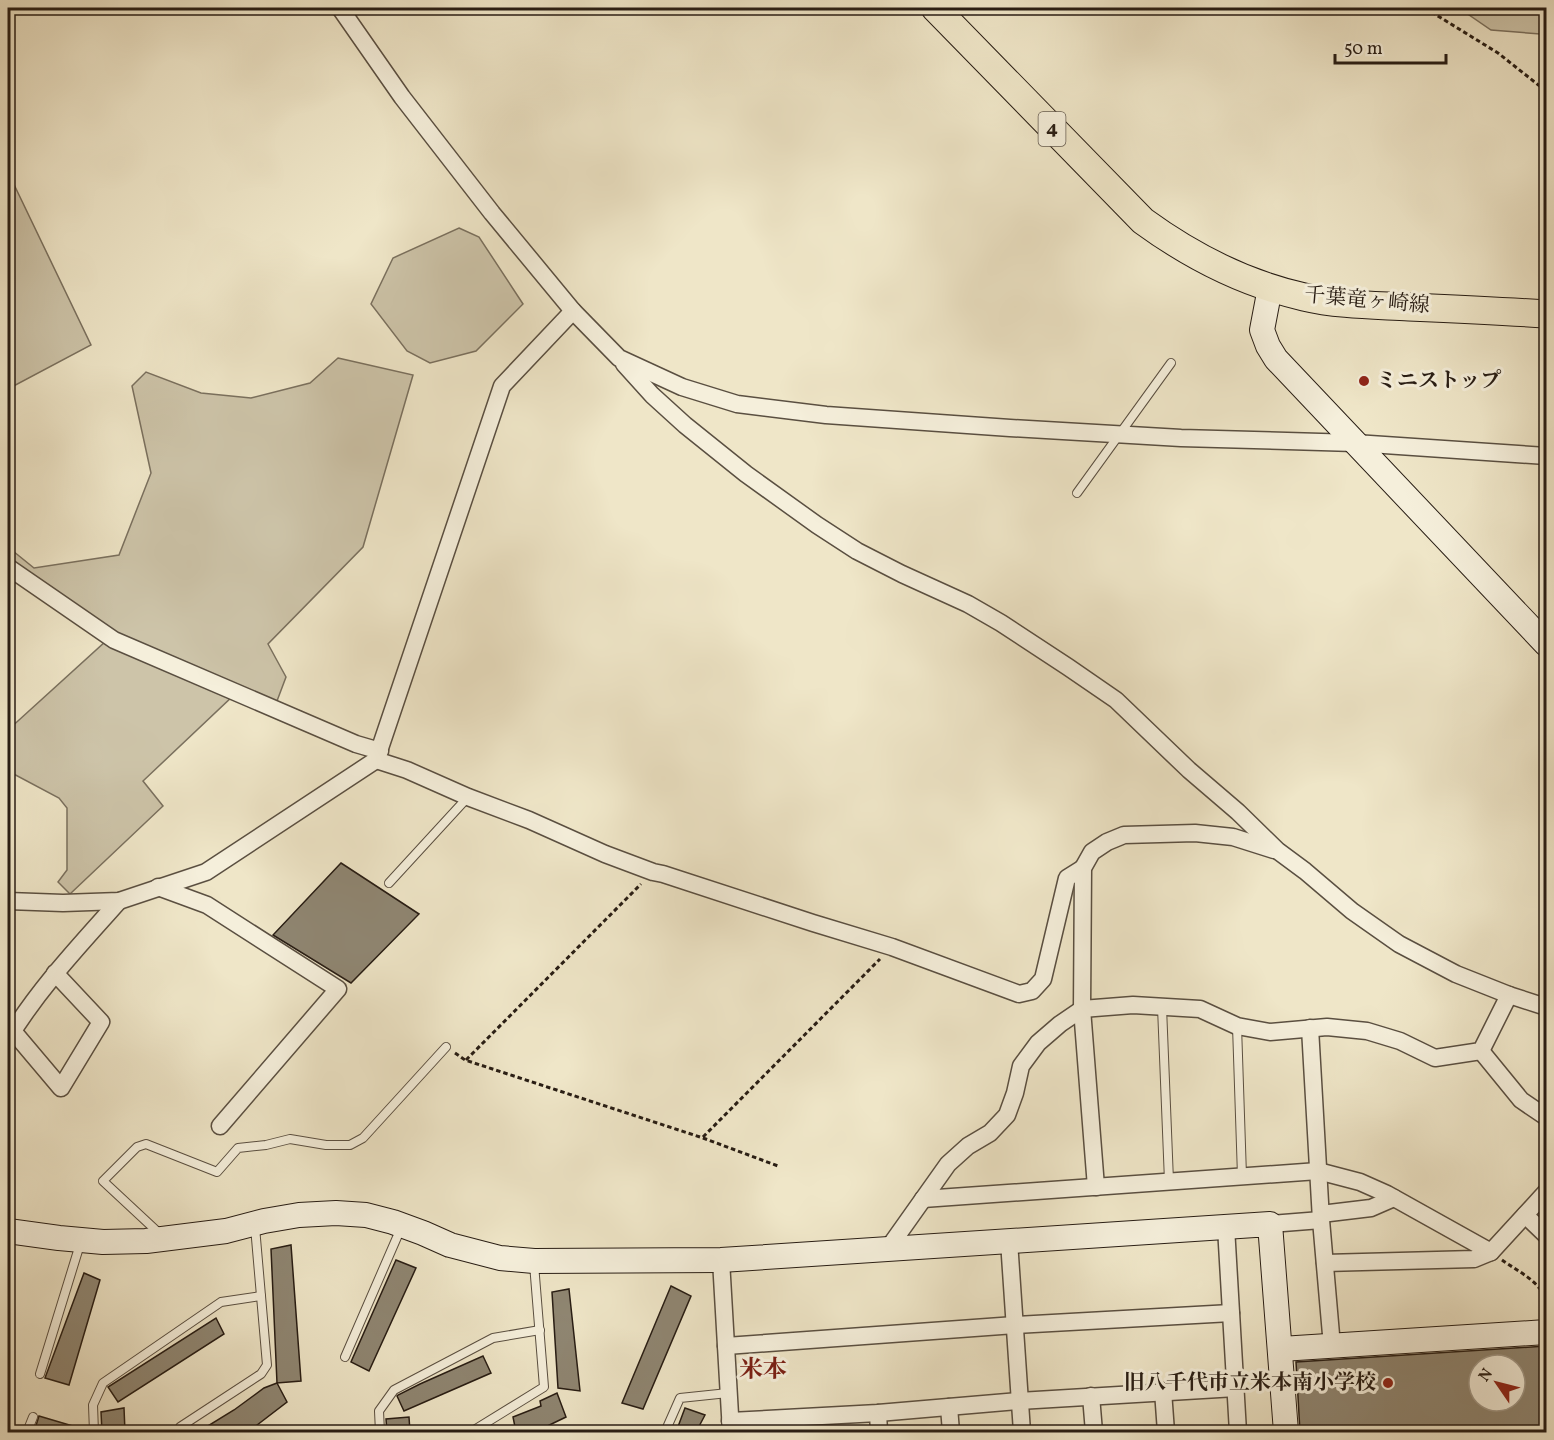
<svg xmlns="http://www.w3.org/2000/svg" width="1554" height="1440" font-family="Vollkorn,'Noto Serif JP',serif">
<rect width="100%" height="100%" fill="#efe6c8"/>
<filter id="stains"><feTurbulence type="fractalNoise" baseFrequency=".00333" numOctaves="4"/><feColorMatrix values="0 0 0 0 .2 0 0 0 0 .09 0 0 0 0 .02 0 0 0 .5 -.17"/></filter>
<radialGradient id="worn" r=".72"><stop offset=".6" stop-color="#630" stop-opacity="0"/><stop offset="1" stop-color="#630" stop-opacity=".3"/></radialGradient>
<g fill="#cdc4a9" stroke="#7a705e" stroke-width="1.5">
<polygon points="1459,8 1546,8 1546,21 1540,34 1491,30"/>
<polygon points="8,172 91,345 8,389"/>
<polygon points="459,228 479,237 523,304 476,351 430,363 407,351 371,304 393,258"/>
<polygon points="338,358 413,375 363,547 268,644 286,677 277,701 260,709 233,696 143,781 163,806 70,894 58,882 67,870 67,808 59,798 8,771 8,730 107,640 8,573 8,547 34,568 119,555 151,473 132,386 146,372 201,393 251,398 310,383"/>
</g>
<g fill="#8f8672" stroke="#281d14" stroke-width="1.5" fill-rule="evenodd">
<polygon points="341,863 419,914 351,983 273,935"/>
<polygon points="291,1245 301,1381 277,1383 271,1249"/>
<polygon points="396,1260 416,1268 369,1371 351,1362"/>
<polygon points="84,1273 100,1280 69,1385 45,1378"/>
<polygon points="671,1286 691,1296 643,1409 622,1403"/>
<polygon points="569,1289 580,1391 558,1388 552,1292"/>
<polygon points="216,1318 224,1334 118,1402 108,1387"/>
<path d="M1546,1346V1432H1300L1296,1362ZM1479,1365H1515V1401H1479Z"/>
<polygon points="483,1356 491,1373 404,1411 397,1396 398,1395 420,1384"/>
<polygon points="277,1383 287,1402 248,1432 198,1432 234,1410 264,1388"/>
<polygon points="557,1393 566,1417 535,1432 516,1432 513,1417 541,1406 540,1401"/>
<polygon points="124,1408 125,1432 102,1432 101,1412"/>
<polygon points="685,1408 705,1415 696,1432 676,1432"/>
<polygon points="39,1416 83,1429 82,1432 34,1432"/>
<polygon points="409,1417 410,1432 387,1432 386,1419"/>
</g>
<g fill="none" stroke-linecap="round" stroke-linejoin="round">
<g stroke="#5a4f41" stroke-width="10">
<g id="lane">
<polyline points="1077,493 1171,363"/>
<polyline points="389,883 468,797"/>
<polyline points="1162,1007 1169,1181"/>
<polyline points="1237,1026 1242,1176"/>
<polyline points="161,1235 103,1181 137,1147 146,1144 217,1172 238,1148 266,1145 290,1139 326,1145 350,1145 363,1138 446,1047"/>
<polyline points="345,1357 401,1228"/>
<polyline points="40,1374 81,1241"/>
<polyline points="27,1432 33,1417"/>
<polyline points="94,1432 93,1405 103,1383 221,1302 261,1296"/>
<polyline points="177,1432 180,1427 261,1374 267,1365 255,1227"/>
<polyline points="380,1432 379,1411 394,1390 493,1338 540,1330"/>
<polyline points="471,1432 544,1387 534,1264"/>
<polyline points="665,1432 680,1398 728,1393"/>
</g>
</g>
<g stroke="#5a4f41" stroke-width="19">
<g id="street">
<polyline points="340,8 402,97 492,213 573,311 619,358 682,387 737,404 826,415 1010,428 1181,438 1355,443 1546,456"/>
<polyline points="624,364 652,395 685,425 746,474 817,525 857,551 902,574 968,604 1001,623 1068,667 1116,700 1189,770 1238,812 1278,851 1305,871 1352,911 1399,944 1456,974 1509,995 1546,1007"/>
<polyline points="8,567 114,640 356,744 380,751"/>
<polyline points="376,760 407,770 468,797 529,820 605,854 653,872 663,874 813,923 892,947 1019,994 1032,991 1043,979 1067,878 1083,868"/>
<polyline points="158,887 207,905 338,989 220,1126"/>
<polyline points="8,901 63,903 119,901 206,872 376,760 502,386 573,311"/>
<polyline points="1310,1028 1321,1220 1332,1346"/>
<polyline points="12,1030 61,1088 101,1022 55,973"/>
<path d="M8,1039C39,988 80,945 119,901"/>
<polyline points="1481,1051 1521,1100 1546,1117"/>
<polyline points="1096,1187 1082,1009 1083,868 1092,852 1107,842 1124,835 1195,833 1233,837 1274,850"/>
<polyline points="923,1199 1318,1171 1360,1182 1387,1194 1491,1252 1546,1192"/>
<polyline points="1321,1214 1371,1208 1394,1198"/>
<polyline points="1525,1215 1546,1235"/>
<polyline points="1270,1224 1321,1220"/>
<polyline points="1226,1227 1238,1432"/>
<polyline points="1009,1241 1022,1432"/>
<polyline points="887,1250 948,1164 968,1146 990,1133 1007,1115 1015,1093 1021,1066 1038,1043 1060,1024 1082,1009 1133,1005 1200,1009 1237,1026 1270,1032 1327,1027 1367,1031 1400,1041 1435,1058 1481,1051 1509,995"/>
<polyline points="721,1260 731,1432"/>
<polyline points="1325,1263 1474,1259 1491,1252"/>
<polyline points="726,1346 1015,1325 1231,1313"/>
<polyline points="1163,1391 1166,1432"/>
<polyline points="1091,1396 1094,1432"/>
<polyline points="949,1407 951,1432"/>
<polyline points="878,1413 879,1432"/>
<polyline points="730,1421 878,1413 1019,1401 1236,1388"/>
</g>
</g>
<g stroke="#281d14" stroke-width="26">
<g id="secondary">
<polyline points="1270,288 1262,330 1268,346 1276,359 1546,644"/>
<polyline points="8,1231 59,1238 103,1242 146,1241 226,1231 264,1221 299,1215 336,1213 366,1215 393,1222 423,1233 450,1245 500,1258 534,1261 721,1260 1270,1224 1286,1432"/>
<polyline points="1281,1349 1546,1332"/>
</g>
</g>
<g stroke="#281d14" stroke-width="29">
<path id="primary" d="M935,8L1143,221C1191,256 1246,284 1304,297C1338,305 1374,305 1409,307C1455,309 1501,311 1546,314"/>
</g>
<g stroke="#281d14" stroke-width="3" stroke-dasharray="4.5 3" stroke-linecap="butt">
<polyline points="1425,8 1498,53 1546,91"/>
<polyline points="455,1053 465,1060 703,1138 778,1166"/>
<polyline points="466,1060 641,884"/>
<polyline points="703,1137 880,959"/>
<path d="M1502,1260C1517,1271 1544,1283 1546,1303"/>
</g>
<use href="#lane" stroke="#f5efdb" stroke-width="8"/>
<use href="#street" stroke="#f5efdb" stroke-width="16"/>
<use href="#secondary" stroke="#f5efdb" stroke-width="24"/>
<use href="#primary" stroke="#efe6c8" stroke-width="27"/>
</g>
<g fill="#8f2418" stroke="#f5efdb" stroke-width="2">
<circle cx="1364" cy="381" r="6"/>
<circle cx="1388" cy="1383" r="6"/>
</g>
<g text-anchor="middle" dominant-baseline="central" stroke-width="6" stroke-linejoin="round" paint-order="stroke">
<rect fill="#f5efdb" stroke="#665c50" stroke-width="1.5" x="1038.5" y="112" width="27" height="34" rx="4.5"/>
<g font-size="20" font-weight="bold" fill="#281d14">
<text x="1052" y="129">4</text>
</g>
<g font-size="21" fill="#281d14" stroke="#f5efdb">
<text transform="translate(1367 301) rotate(5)">千葉竜ヶ崎線</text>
</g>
<g font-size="21" font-weight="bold" fill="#281d14" stroke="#f5efdb" text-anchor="start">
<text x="1376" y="381">ミニストップ</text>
<text x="1376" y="1383" text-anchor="end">旧八千代市立米本南小学校</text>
</g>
<g font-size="24" font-weight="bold" fill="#7a1f14" stroke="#f5efdb">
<text x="763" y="1371">米本</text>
</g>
</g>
<rect width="1554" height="1440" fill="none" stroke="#efe6c8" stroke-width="30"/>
<rect x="9" y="9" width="1536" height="1422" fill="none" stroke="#281d14" stroke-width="3"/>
<rect x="15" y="15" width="1524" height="1410" fill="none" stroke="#281d14" stroke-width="1.5"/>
<g transform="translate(1497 1383) rotate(305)"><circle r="28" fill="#f5efdb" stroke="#a39b8b" stroke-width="1.5"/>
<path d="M0-4.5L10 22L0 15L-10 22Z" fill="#8f2418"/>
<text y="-9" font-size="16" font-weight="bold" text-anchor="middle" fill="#281d14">N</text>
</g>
<path d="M1335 54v9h111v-9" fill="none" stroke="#281d14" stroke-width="3"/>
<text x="1344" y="54" font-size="18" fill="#281d14" stroke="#f5efdb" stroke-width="4.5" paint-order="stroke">50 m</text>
<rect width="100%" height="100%" filter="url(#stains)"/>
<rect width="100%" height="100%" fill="url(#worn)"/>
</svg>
